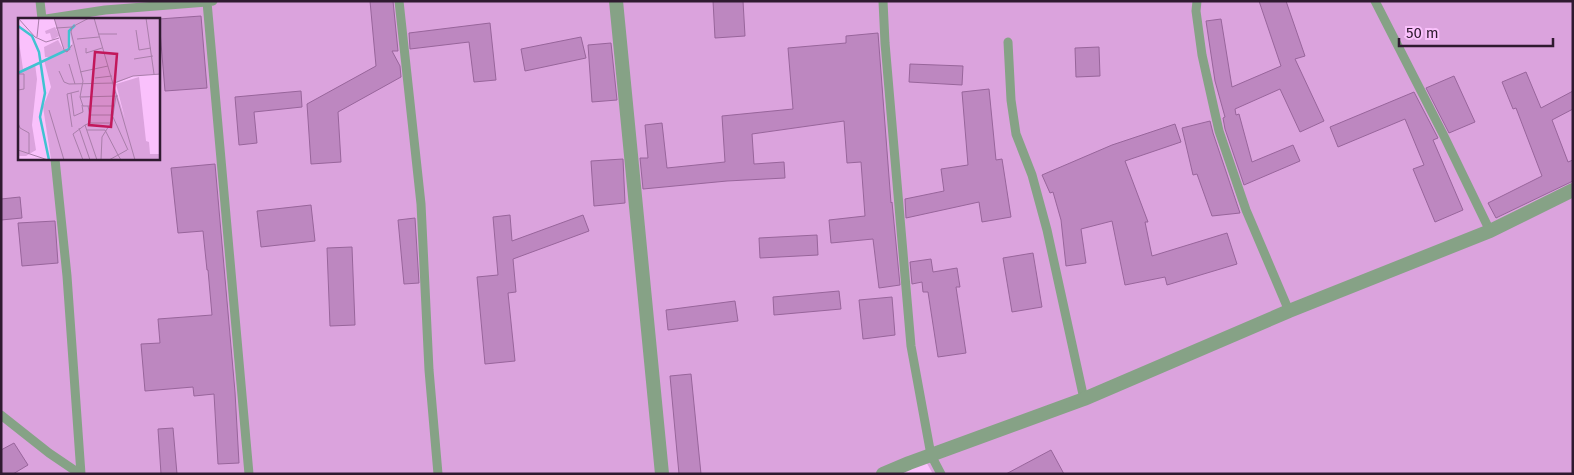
<svg xmlns="http://www.w3.org/2000/svg" width="1574" height="475" font-family="'Fira Sans',sans-serif">
<rect width="100%" height="100%" fill="#fac1fc"/>
<path fill="#dba3dd" fill-rule="evenodd" d="M1,1H1573V474H933L925,460L888,474H1ZM19,19H159V159H19Z"/>
<g fill="#bd87c0" stroke="#98659b">
<polygon points="370,1 393,1 398,51 392,51 400,66 401,77 338,112 341,162 311,164 307,104 376,66"/>
<polygon points="713,1 743,1 745,36 715,38"/>
<polygon points="1259,1 1286,1 1305,56 1295,59 1324,121 1300,132 1280,89 1235,109 1236,115 1239,114 1252,162 1293,145 1300,161 1244,185 1225,129 1223,118 1225,117 1215,81 1206,21 1221,19 1232,87 1281,66"/>
<polygon points="201,16 207,88 165,91 159,19"/>
<polygon points="490,23 496,80 474,82 469,42 410,49 409,33"/>
<polygon points="878,33 891,203 892,202 900,285 879,288 873,239 831,243 829,220 865,216 861,162 847,163 844,121 752,134 754,164 784,162 785,178 727,181 643,189 640,158 648,158 645,125 662,123 667,168 725,162 722,116 793,109 788,48 846,43 846,36"/>
<polygon points="581,37 586,58 525,71 521,49"/>
<polygon points="611,43 617,100 592,102 588,45"/>
<polygon points="1099,47 1100,76 1076,77 1075,48"/>
<polygon points="910,64 963,66 962,85 909,82"/>
<polygon points="1526,72 1541,108 1573,91 1573,109 1552,120 1568,162 1573,160 1573,181 1496,218 1488,203 1542,176 1516,108 1513,109 1502,82"/>
<polygon points="1454,76 1475,122 1449,133 1426,88"/>
<polygon points="989,89 996,160 1002,159 1011,217 982,222 979,202 906,218 905,199 944,191 941,169 968,165 962,92"/>
<polygon points="301,91 302,107 254,112 257,143 239,145 235,97"/>
<polygon points="1414,92 1438,138 1433,140 1463,210 1435,222 1413,169 1424,165 1405,119 1338,147 1330,127"/>
<polygon points="1210,121 1213,133 1240,213 1212,216 1197,174 1193,175 1182,128"/>
<polygon points="1175,124 1181,142 1125,161 1148,222 1145,222 1152,256 1227,233 1237,264 1167,285 1165,277 1125,285 1112,221 1081,229 1086,263 1066,266 1061,220 1053,192 1050,193 1042,175 1112,145"/>
<polygon points="623,159 625,203 594,206 591,161"/>
<polygon points="215,164 235,392 239,463 218,464 214,394 194,396 193,387 145,391 141,344 160,343 158,319 212,315 208,270 207,270 203,231 178,233 171,168"/>
<polygon points="20,197 22,218 1,220 1,199"/>
<polygon points="311,205 315,241 261,247 257,211"/>
<polygon points="510,215 512,241 583,215 589,231 513,259 516,292 508,293 515,361 485,364 477,277 498,275 493,217"/>
<polygon points="415,218 419,283 404,284 398,220"/>
<polygon points="55,221 58,263 22,266 18,223"/>
<polygon points="817,235 818,255 760,258 759,238"/>
<polygon points="352,247 355,325 330,326 327,248"/>
<polygon points="1033,253 1042,307 1012,312 1003,258"/>
<polygon points="931,259 933,272 957,268 960,287 956,287 966,353 938,357 928,292 923,292 922,282 912,284 910,262"/>
<polygon points="839,291 841,309 774,315 773,297"/>
<polygon points="892,297 895,335 863,339 859,300"/>
<polygon points="735,301 738,321 668,330 666,310"/>
<polygon points="691,374 701,474 679,474 670,376"/>
<polygon points="173,428 177,474 161,474 158,429"/>
<polygon points="14,443 28,465 13,474 1,474 1,450"/>
<polygon points="1051,450 1064,474 1006,474"/>
</g>
<g fill="none" stroke-linecap="round" stroke-linejoin="round">
<g stroke="#86a286" stroke-width="9">
<polyline points="40,1 42,19"/>
<polyline points="213,1 207,2 249,474"/>
<polyline points="399,1 421,204 429,370 438,474"/>
<polyline points="883,1 885,43 911,346 931,455 941,474"/>
<polyline points="1197,1 1196,11 1202,55 1219,131 1246,210 1289,311"/>
<polyline points="1375,1 1443,134 1490,231"/>
<polyline points="46,19 105,10 207,2"/>
<polyline points="1008,42 1011,100 1016,134 1032,175 1047,230 1084,399"/>
<polyline points="55,159 67,276 81,474"/>
<polyline points="1,415 49,453 80,474"/>
</g>
<polyline stroke="#86a286" stroke-width="14" points="616,1 662,474"/>
<polyline stroke="#86a286" stroke-width="14" points="883,474 909,463 1084,399 1289,311 1490,231 1573,190"/>
</g>
<g transform="translate(18 18)">
<rect width="142" height="142" fill="#fac1fc"/>
<path d="M36,0H142V56L115,58L96,66L107,101L98,66L121,59L128,123L131,124L132,136H142V142L33,141L25,89L33,69L26,42L32,39H27L26,29L40,22L46,33L41,36L48,33L54,26L52,14L55,7L51,13L52,28L46,32L41,18L34,22L32,15L28,16L27,13L37,9L40,15ZM0,17L5,51L17,46L19,61L14,107L18,132L8,138H0Z" fill="#dba3dd"/>
<path fill="none" stroke="#40c3d1" stroke-width="2.5" d="M0,8L14,18L21,34L27,75L22,99L31,142M0,55L51,31V13L57,7"/>
<path fill="none" stroke="#a97eaa" stroke-width="1" d="M0,0L17,19L28,24L41,20M36,0L46,32L49,34L54,27M71,0L54,9L53,14L65,63L62,79L100,78M76,0L117,142M128,0L136,56M38,10L54,9M118,12L121,32L133,30M80,16H99M19,19L21,0M59,21L81,19M68,30V35L84,30M116,41L135,38M51,46L57,66M41,53L46,64L51,66L96,65L115,58L143,56M62,54L90,48M0,56H6V71L0,72M77,60L94,58M53,75L56,98L65,94L64,87M62,79L65,88H96M70,88L72,97H95M31,92L46,142M72,97V105L67,107L79,142M95,99L110,132M0,105L2,110L11,115V135M72,105H93M54,109L49,76L61,73M61,110L72,142M69,112H87L100,137L91,142M0,132L30,142M65,142L55,116L67,107M83,142L84,119L94,103L98,78M103,142L100,137L109,132"/>
<path fill="#c2185b" fill-opacity="0.15" stroke="#c2185b" stroke-width="2.5" d="M77,34L99,36L93,109L71,107Z"/>
<rect width="142" height="142" fill="none" stroke="#2f1a30" stroke-width="2.5"/>
</g>
<rect width="1574" height="475" fill="none" stroke="#2f1a30" stroke-width="5"/>
<path d="M1399 38v8h154v-8" fill="none" stroke="#2f1a30" stroke-width="2.5"/>
<text x="1406" y="38" font-size="15" fill="#2f1a30" stroke="#fac1fc" stroke-width="4" paint-order="stroke">50 m</text>
</svg>
